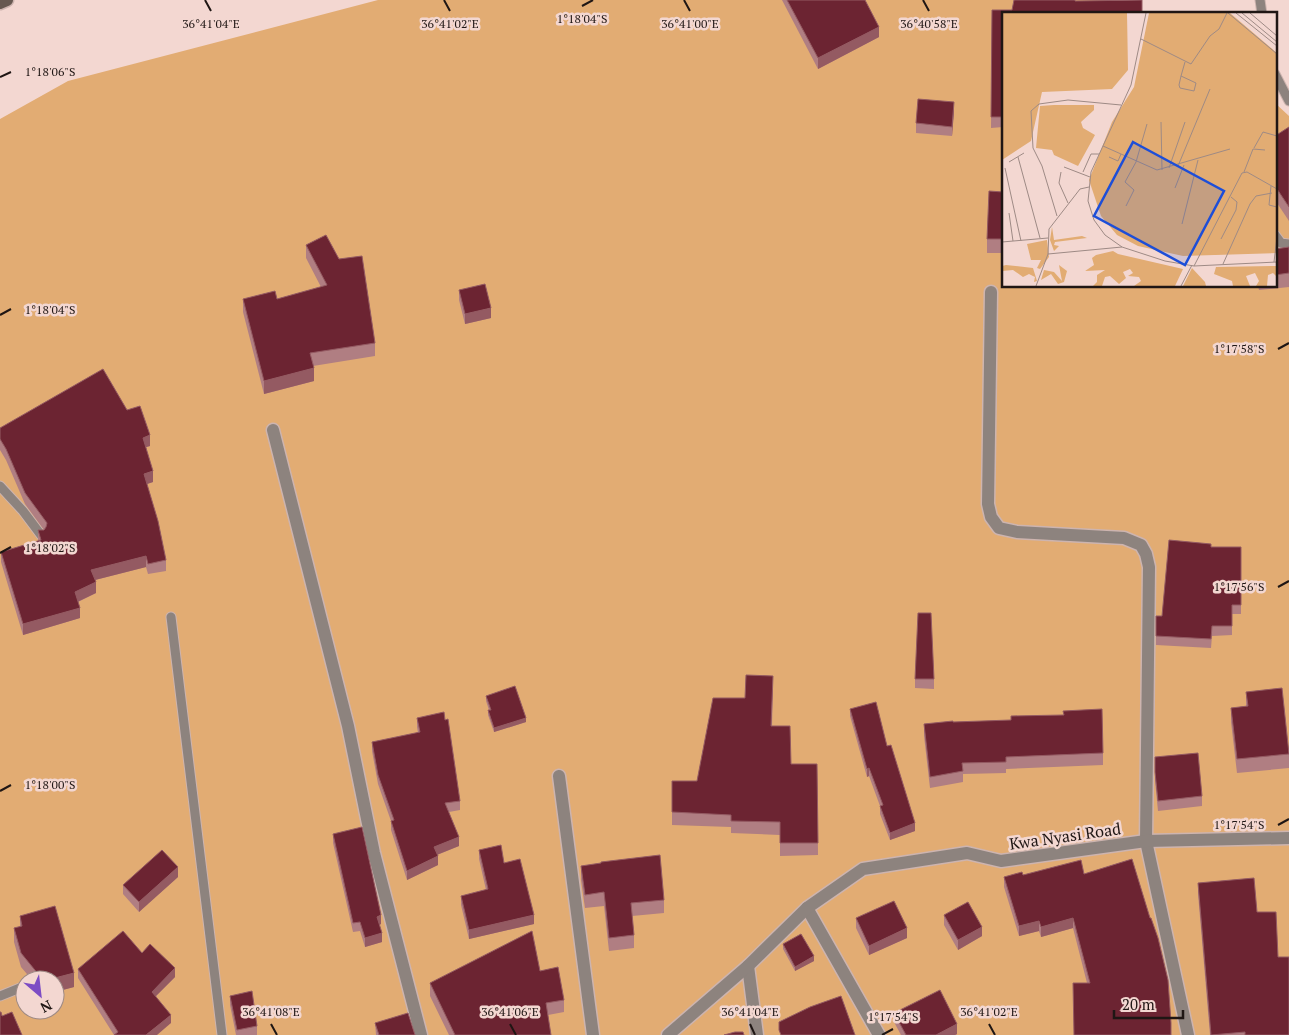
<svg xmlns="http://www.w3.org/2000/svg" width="1289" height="1035" font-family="'PT Serif',serif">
<rect width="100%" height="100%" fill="#f3d7d1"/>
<path fill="#e2ac73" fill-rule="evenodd" d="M378,0H1105L1140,14H1003V286H1275V103L1289,116V1035H0V119L68,81ZM25,980H55V1010H25Z"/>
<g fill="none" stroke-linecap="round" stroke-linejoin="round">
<g stroke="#cdb4af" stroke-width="11">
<g id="service">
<polyline points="1260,0 1262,14"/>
<polyline points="1275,74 1289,101"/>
<polyline points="1275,235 1281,243 1289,244"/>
<polyline points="0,486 23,511 41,535"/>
<polyline points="171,617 222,1035"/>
<polyline points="0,996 20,988"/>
</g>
</g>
<g stroke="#cdb4af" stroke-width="15">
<g id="minor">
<polyline points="991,292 988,504 991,517 999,528 1017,532 1124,538 1141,545 1146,554 1149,567 1146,841 1188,1035"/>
<polyline points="273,430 348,726 374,853 421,1035"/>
<polyline points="559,776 593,1035"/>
<polyline points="807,908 879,1035"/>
<polyline points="748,966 757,1035"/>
<polyline points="668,1035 748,966 807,908 863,869 967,853 1001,861 1146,841 1289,838"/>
</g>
</g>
<g stroke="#cdb4af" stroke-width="15">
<polyline id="secondary" points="0,3 7,0"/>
</g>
<use href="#service" stroke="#8d837e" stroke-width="9"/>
<use href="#minor" stroke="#8d837e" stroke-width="12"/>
<use href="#secondary" stroke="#665850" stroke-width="12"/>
</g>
<g fill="#b07e82">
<polygon points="782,0 865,0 879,37 818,69"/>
<polygon points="1075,0 1003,14 1003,127 991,128 992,10 1012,10"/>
<polygon points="954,111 952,136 916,133 916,123"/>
<polygon points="1289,127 1289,221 1275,200 1275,136"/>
<polygon points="1003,192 1003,253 987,253 987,239"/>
<polygon points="306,245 375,343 375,356 313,366 314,381 264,394 243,312 243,299 277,299 321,287 306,258"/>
<polygon points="1289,247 1289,287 1259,290 1258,286 1275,286 1275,249"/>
<polygon points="459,290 491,318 465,324 459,300"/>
<polygon points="127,410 150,446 146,447 153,482 147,484 166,560 166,571 148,574 146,567 95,580 96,593 78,602 80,618 23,635 1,562 1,552 38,541 38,530 44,530 25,504 6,460 0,450 0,428"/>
<polygon points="1211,547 1241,547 1241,614 1232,614 1232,635 1212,636 1211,648 1156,645 1156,616 1162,616"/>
<polygon points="915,679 934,679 934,689 915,688"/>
<polygon points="773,688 772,726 791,764 817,764 818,855 780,856 780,835 731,833 731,827 672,825 672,781 697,781 745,698"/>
<polygon points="1246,692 1289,754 1289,768 1237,773 1231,722 1231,708 1246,706"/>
<polygon points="486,696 526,722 494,732 488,715 488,710 489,710 486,701"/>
<polygon points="850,709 887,746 915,831 890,840 880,814 880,806 869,776 867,777 850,716"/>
<polygon points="417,718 460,801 460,810 449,812 459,846 437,855 438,865 407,880 391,830 391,821 378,784 372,751 372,742 418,733 417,727"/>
<polygon points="953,722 1103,753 1103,765 1006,769 1006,773 963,774 963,782 930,788 924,736 924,724"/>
<polygon points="1155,757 1202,796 1202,806 1158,811 1155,781"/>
<polygon points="333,834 381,924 379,925 382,942 365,947 360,931 353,932 333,843"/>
<polygon points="479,850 504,863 534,924 469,939 461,905 461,896 486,890 479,859"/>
<polygon points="1132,859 1074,1035 1087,983 1073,928 1041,937 1039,931 1019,936 1004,887 1004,877 1023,875 1084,874"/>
<polygon points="581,866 664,900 664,913 632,916 634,935 634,948 609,951 604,906 585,908 581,880"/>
<polygon points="178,877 139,912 123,894 123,885"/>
<polygon points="1198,883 1278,957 1289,1035 1210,1035 1198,894"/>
<polygon points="944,915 982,936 958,950 944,925"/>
<polygon points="20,916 74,987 55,992 55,980 32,980 21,967 14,942 14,928 20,927"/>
<polygon points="856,918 907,938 869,955 856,928"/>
<polygon points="783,944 814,961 795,971 783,949"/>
<polygon points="142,953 175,977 156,996 171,1023 114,1035 78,978 78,969"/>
<polygon points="540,971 564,1000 564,1012 548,1015 551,1035 449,1035 430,996 430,983"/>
<polygon points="230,996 257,1026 257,1035 236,1035 230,1005"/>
<polygon points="894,1013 957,1034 955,1035 901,1035 894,1022"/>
<polygon points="375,1023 415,1035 376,1035"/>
</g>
<g fill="#945a62">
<polygon points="879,27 879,37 818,69 818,58"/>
<polygon points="954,102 954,111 952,136 952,127"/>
<polygon points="491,308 491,318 465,324 465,314"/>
<polygon points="314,368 314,381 264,394 264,381"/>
<polygon points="150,435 150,446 143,448 143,438"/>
<polygon points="153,471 153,482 144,485 144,474"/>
<polygon points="146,556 146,567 91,581 91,570"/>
<polygon points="96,582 96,593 75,603 75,592"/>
<polygon points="80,608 80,618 23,635 23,624"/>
<polygon points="526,718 526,722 494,732 494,728"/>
<polygon points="869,768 869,776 867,777 867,769"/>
<polygon points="915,823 915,831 890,840 890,833"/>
<polygon points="459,837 459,846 434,856 434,847"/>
<polygon points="438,856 438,865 407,880 407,871"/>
<polygon points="178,867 178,877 139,912 139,902"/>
<polygon points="381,915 381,924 377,926 377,917"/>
<polygon points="534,915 534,924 469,939 469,930"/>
<polygon points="1073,918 1073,928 1041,937 1041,927"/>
<polygon points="1039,921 1039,931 1019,936 1019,926"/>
<polygon points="982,927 982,936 958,950 958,940"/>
<polygon points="907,928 907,938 869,955 869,946"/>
<polygon points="382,933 382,942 365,947 365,938"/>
<polygon points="814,956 814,961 795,971 795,967"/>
<polygon points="175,968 175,977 152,1000 152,992"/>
<polygon points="74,973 74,987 55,992 55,980 47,980"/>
<polygon points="171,1015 171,1023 157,1035 146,1035"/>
<polygon points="957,1024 957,1034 955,1035 936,1035"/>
</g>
<g fill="#6c2432" stroke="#945a62">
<polygon points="787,0 865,0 879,27 818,58"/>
<polygon points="1014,0 1075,0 1075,1 1142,0 1142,14 1003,14 1003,117 991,117 992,10 1012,10"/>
<polygon points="918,99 954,102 952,127 916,123"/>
<polygon points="1289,127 1289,207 1275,186 1275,136"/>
<polygon points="989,191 1003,192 1003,239 987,239"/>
<polygon points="326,235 339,259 362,256 375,343 310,353 314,368 264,381 243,299 275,291 277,299 327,285 306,245"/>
<polygon points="1289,247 1289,273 1275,275 1275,249"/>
<polygon points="485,284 491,308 465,314 459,290"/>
<polygon points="103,369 127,410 140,406 150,435 143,438 153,471 144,474 158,521 166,560 148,564 146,556 91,570 96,582 75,592 80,608 23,624 1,552 41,540 38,530 44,530 46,527 47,523 25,493 6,449 0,439 0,428"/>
<polygon points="1169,540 1211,544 1211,547 1241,547 1241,605 1232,605 1232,626 1212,626 1211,639 1156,636 1156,616 1162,616"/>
<polygon points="918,613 931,613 934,679 915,679"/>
<polygon points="746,675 773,676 771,726 790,726 791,764 817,764 818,843 780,843 780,822 731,821 731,815 672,812 672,781 697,781 713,698 745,698"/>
<polygon points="515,686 526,718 494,728 488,710 491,710 486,696"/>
<polygon points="1282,688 1289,754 1237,759 1231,708 1248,706 1246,692"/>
<polygon points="876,702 887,746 891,745 915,823 890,833 880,806 883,805 869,768 867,769 850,709"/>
<polygon points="1102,709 1103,753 1006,757 1006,762 962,763 963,771 930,777 924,724 953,721 953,722 1011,720 1011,716 1064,715 1063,711"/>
<polygon points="444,712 445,720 448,719 460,801 445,803 459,837 434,847 438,856 407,871 391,821 394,820 378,775 372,742 420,732 417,718"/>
<polygon points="1198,753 1202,796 1158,801 1155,772 1155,757"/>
<polygon points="362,827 381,915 377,917 382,933 365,938 360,922 353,923 333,834"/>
<polygon points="501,845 504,863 520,859 534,915 469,930 461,896 488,889 479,850"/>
<polygon points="162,850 178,867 139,902 123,885"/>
<polygon points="660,855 664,900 631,903 634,935 609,938 604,892 585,895 581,866 601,863 601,862"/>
<polygon points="1132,859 1150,918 1151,918 1158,938 1168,980 1171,1023 1171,1035 1074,1035 1073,983 1090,983 1073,918 1041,927 1039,921 1019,926 1004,877 1022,872 1023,875 1081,860 1084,874"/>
<polygon points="1254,878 1257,912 1276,912 1278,957 1289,957 1289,1035 1245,1035 1245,1032 1211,1035 1198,883"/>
<polygon points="894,901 907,928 869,946 856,918"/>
<polygon points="968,902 982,927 958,940 944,915"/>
<polygon points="55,906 74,973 47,980 43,980 21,953 14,928 22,926 20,916"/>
<polygon points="123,931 142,953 150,944 175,968 152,992 171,1015 146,1035 114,1035 118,1032 78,969"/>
<polygon points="532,931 540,971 558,967 564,1000 546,1003 551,1035 455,1035 430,983"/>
<polygon points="801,934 814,956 795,967 783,944"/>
<polygon points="940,990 957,1024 936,1035 906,1035 894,1013"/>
<polygon points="252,991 257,1026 237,1030 230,996"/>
<polygon points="841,996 855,1035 781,1035 779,1030 779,1022 810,1007"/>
<polygon points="0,1012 1,1012 2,1016 12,1012 22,1035 0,1035"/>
<polygon points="408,1013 415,1035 379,1035 375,1023"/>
<polygon points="735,1032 743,1032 744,1035 724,1035"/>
</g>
<path fill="none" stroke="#1f1614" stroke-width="2" d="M205,0L211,11M444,0L450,11M684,0L690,11M923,0L929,11M582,6L593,0M0,77L11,72M0,315L11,309M1278,349L1289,343M0,553L11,547M1278,587L1289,581M0,791L11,785M1278,825L1289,819M271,1024L277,1035M510,1024L516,1035M750,1024L755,1035M989,1024L995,1035M882,1035L893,1029"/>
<g text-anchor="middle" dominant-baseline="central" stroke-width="5" stroke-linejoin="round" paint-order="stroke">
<g font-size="16" fill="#1f1614" stroke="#f3d7d1">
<text transform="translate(1065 836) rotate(-8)">Kwa Nyasi Road</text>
</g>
</g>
<g transform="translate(1002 12)">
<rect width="275" height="275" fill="#f3d7d1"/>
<path d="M0,1H125L126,58L110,77L40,80L29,129L0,148ZM147,1H228L275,41V241L181,244L136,234L115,223L99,204L87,168L110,110L132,75ZM52,93H92V98L79,110L81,116L93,123L76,154L52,143L50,138L34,136L38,94ZM50,215L52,228L80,224L85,226L53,230L52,233L57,234L52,239L48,228ZM45,228L47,245L38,257L35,256L39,248H29L25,232ZM111,239L116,242L181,257L173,274H132L139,269L137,265L126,264L131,261L128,257L121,260L124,266L117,272L108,264L103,265L100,274H91L95,270V263L103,258L83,259L92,253L90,246L94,243ZM4,253L31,256L35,269L32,270L33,265L27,262L21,265L11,258L0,259V254ZM57,253L65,259L62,270L56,272L49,262L39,268L42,258L52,260L60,269ZM275,254V265L271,261L266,263L265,274H254L257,269L253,261L244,264L248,274H231L230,269L212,262L214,255ZM190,256L203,270L204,274H181Z" fill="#e2ac73"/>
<path fill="none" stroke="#9e8a85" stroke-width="1" d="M144,1L129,73L89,160L86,189L92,208L103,223L120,235L163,249L192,254L275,250M226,1L275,42M234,1L275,34M240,1L275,30M248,1L275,24M139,27L189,52L208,24L217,17L225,1M179,64L194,71L192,79L178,76L177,73L179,64L183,50M159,110L160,158M101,134L155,158L228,137M252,136L261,120L275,124M16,145L38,226M107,145L116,149L119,142M7,150L22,141M176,154L208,77M62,155L88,165M3,156L19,229M167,156L183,110M59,160L57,171L66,191M81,160L89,142H97M242,160L251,137L263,138M269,174L267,193L275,195M173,176L182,153M124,194L132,178L123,170L134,150L145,112M7,201L11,229M55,204L40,154L31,136L29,99L37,92L66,88L119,93M180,212L196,148M219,227L234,198L235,190L229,185M0,230L46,226M46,242L120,235M272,250L275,225M221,252L248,192L254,184L270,181M192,254L240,161L245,160L275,177M34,274L46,242L47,217L78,177L87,175M179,274L190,253"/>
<path fill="#1d4ed8" fill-opacity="0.15" stroke="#1d4ed8" stroke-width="2.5" d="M131,130L222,179L183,253L92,204Z"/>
<rect width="275" height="275" fill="none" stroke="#1f1614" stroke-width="2.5"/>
</g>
<g font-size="12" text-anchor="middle" fill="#1f1614" stroke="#f3d7d1" stroke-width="5" stroke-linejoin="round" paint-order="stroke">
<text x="582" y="23">1°18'04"S</text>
<text x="211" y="28">36°41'04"E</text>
<text x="450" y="28">36°41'02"E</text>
<text x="690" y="28">36°41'00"E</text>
<text x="929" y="28">36°40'58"E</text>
<text x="50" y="76">1°18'06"S</text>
<text x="50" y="314">1°18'04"S</text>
<text x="1239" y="353">1°17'58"S</text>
<text x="50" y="552">1°18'02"S</text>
<text x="1239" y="591">1°17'56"S</text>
<text x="50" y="789">1°18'00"S</text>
<text x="1239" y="829">1°17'54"S</text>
<text x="271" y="1016">36°41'08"E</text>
<text x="510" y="1016">36°41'06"E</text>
<text x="750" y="1016">36°41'04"E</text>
<text x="989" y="1016">36°41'02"E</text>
<text x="893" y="1021">1°17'54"S</text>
</g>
<g transform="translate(40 995) rotate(152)"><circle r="24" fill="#f3d7d1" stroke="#9e8a85"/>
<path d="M0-4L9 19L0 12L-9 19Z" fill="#7d4cc4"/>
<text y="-8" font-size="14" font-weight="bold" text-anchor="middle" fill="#1f1614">N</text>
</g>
<path d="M1114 1010v8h69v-8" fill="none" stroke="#1f1614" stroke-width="2.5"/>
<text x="1122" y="1010" font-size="15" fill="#1f1614" stroke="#f3d7d1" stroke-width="4" paint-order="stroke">20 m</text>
</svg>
